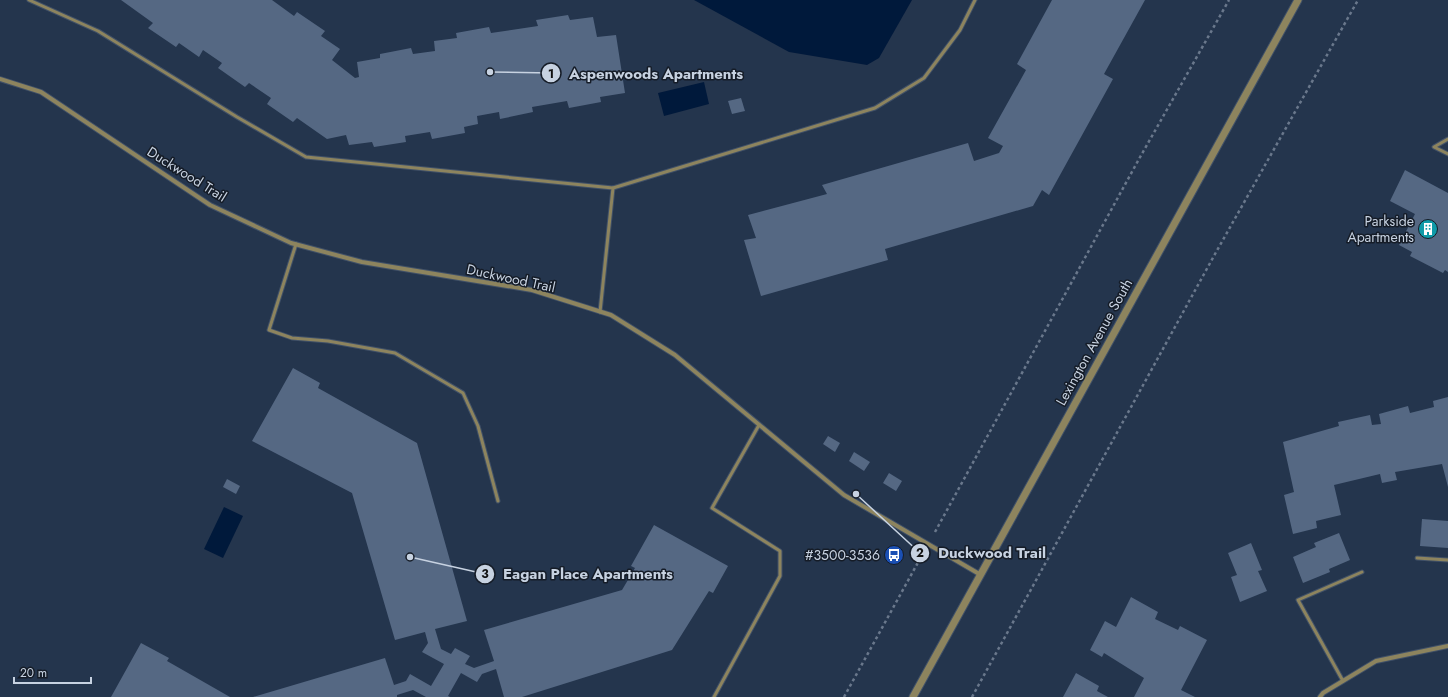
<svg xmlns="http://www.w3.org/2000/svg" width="1448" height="697" font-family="Jost,sans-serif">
<rect width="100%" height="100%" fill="#24354d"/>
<g fill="#00193b">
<polygon points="694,0 912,0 879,58 867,65 789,52"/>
<polygon points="704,82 709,104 664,116 658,93"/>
<polygon points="224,507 243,516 223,558 204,549"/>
</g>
<g fill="#556883">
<polygon points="121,0 272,0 294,16 297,12 325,31 321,36 340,49 332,60 355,78 359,77 357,62 380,58 380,54 411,48 413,54 435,51 434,41 457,38 456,33 489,27 491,33 538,26 536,20 568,15 570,20 593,17 597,37 616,35 625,93 600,97 601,102 569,108 567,101 532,107 533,112 500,119 499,112 477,116 478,124 464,127 465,133 432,139 430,132 405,136 406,142 374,147 372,142 349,145 346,135 327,139 297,118 293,122 267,104 271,98 249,83 245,87 218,68 222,63 203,50 199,57 179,43 176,47 148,28 153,23"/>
<polygon points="1052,0 1145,0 1104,74 1113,79 1049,195 1042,190 1033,206 885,249 888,260 761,296 744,240 756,238 748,215 827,194 822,185 968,143 974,161 999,153 1003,146 988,138 1026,70 1017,64"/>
<polygon points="741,98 745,111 732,114 728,101"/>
<polygon points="1405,170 1448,193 1448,272 1445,270 1443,273 1410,256 1412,252 1399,245 1415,214 1390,201"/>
<polygon points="293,368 320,383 318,388 417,443 467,621 435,629 441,649 451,654 455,648 470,656 465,664 474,668 494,661 484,630 622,590 635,568 631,566 654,525 728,566 713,593 709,591 672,650 522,697 504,697 496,669 482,674 477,682 461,673 448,696 450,697 426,697 413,690 397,695 397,697 253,697 385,658 394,685 406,681 410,674 431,686 444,664 422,652 428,643 425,632 395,640 352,493 252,441"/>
<polygon points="1448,397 1448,487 1442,464 1395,472 1397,480 1382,483 1380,474 1334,485 1341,515 1316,521 1317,528 1293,534 1284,495 1294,492 1283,442 1339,426 1338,422 1370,415 1372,425 1381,424 1379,414 1408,406 1410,413 1434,407 1433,401"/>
<polygon points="828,436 840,443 835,452 823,444"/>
<polygon points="854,452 870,462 864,471 849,461"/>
<polygon points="889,473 902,481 896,491 883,483"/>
<polygon points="227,479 240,486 236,494 223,487"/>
<polygon points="1422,519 1448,521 1448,548 1420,546"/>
<polygon points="1339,533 1350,560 1329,569 1330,572 1303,583 1293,557 1316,547 1314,543"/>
<polygon points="1251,543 1262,570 1258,571 1267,591 1240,602 1231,577 1237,575 1228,553"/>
<polygon points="1131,597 1158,612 1155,619 1178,630 1180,626 1207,640 1181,690 1195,697 1134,697 1144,678 1104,653 1102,657 1090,650 1105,621 1116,627"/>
<polygon points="141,643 169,658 167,661 230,697 111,697"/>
<polygon points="1076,673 1099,686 1097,691 1108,697 1063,697"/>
</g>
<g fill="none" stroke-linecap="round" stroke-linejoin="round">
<g stroke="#415168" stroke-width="5">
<g id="service">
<polyline points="29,0 98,31 237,117 306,157 613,188 600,312"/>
<polyline points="1448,139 1434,147 1448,154"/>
<polyline points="613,188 875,108 924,78 960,30 975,0"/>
<polyline points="296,244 269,330 292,338 328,341 395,353 463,393 478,426 498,501"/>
<polyline points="1417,558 1448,560"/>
<polyline points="1343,681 1298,600 1362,572"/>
<polyline points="714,697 780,576 780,551 712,508 759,425"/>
</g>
</g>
<g stroke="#415168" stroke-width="6">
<g id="minor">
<polyline points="0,79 41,92 210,205 291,243 362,262 532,290 611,315 675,355 844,495 981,575"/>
<polyline points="1320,697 1323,693 1376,661 1448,646"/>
</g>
</g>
<g stroke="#415168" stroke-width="9">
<polyline id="tertiary" points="913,697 1298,0"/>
</g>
<g stroke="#6a788c" stroke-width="2.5" stroke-dasharray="3 3" stroke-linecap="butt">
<polyline points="935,532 1139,159 1229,0"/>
<polyline points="844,697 921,557"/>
<polyline points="972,697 1215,254 1358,0"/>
</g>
<use href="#service" stroke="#8d845e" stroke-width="3"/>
<use href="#minor" stroke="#8d845e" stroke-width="4"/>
<use href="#tertiary" stroke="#8d845e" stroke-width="7"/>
</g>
<defs>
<g id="building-disc" transform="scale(1)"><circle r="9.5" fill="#0f9aa8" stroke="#151c27"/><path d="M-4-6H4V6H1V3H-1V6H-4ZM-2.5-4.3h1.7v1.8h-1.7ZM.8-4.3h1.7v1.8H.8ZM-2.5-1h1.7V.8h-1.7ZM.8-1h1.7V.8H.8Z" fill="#fff"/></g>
<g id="bus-disc" transform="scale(1)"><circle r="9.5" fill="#1a4fb4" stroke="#151c27"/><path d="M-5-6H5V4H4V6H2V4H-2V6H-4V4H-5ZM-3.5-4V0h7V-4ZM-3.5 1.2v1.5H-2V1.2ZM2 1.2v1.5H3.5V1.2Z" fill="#fff"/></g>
</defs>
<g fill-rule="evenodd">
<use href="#building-disc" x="1428" y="229"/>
<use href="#bus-disc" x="894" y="555"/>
</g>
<g text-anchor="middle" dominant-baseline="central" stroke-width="3" stroke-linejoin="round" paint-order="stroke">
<g font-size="14" fill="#c7d2e1" stroke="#151c27">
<text transform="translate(187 174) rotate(32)">Duckwood Trail</text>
<text transform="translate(511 278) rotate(12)">Duckwood Trail</text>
<text transform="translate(1094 342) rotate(-61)">Lexington Avenue South</text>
</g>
<g font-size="14" fill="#c7d2e1" stroke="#151c27" text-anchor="end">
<text x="1414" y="221">Parkside<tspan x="1414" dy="16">Apartments</tspan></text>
<text x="880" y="555">#3500-3536</text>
</g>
</g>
<path fill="none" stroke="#c7d2e1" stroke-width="1.5" d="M490 72L551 73M856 494L920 553M410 557L485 574"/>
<g fill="#c7d2e1" stroke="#151c27" stroke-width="1.5">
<circle cx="490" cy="72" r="4"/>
<circle cx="856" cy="494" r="4"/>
<circle cx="410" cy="557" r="4"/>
<circle cx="551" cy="73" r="10"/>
<circle cx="920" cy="553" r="10"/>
<circle cx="485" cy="574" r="10"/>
</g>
<g font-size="12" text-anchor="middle" font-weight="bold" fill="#111">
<text x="551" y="78">1</text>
<text x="920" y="557">2</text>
<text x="485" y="578">3</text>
</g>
<g font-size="15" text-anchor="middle" font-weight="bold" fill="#c7d2e1" stroke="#151c27" stroke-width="3" stroke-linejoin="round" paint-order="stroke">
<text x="656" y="79">Aspenwoods Apartments</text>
<text x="992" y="558">Duckwood Trail</text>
<text x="588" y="579">Eagan Place Apartments</text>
</g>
<path d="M14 677v6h77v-6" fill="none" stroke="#c7d2e1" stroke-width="2"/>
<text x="20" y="677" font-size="12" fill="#c7d2e1" stroke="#151c27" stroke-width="3" paint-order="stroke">20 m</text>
</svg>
